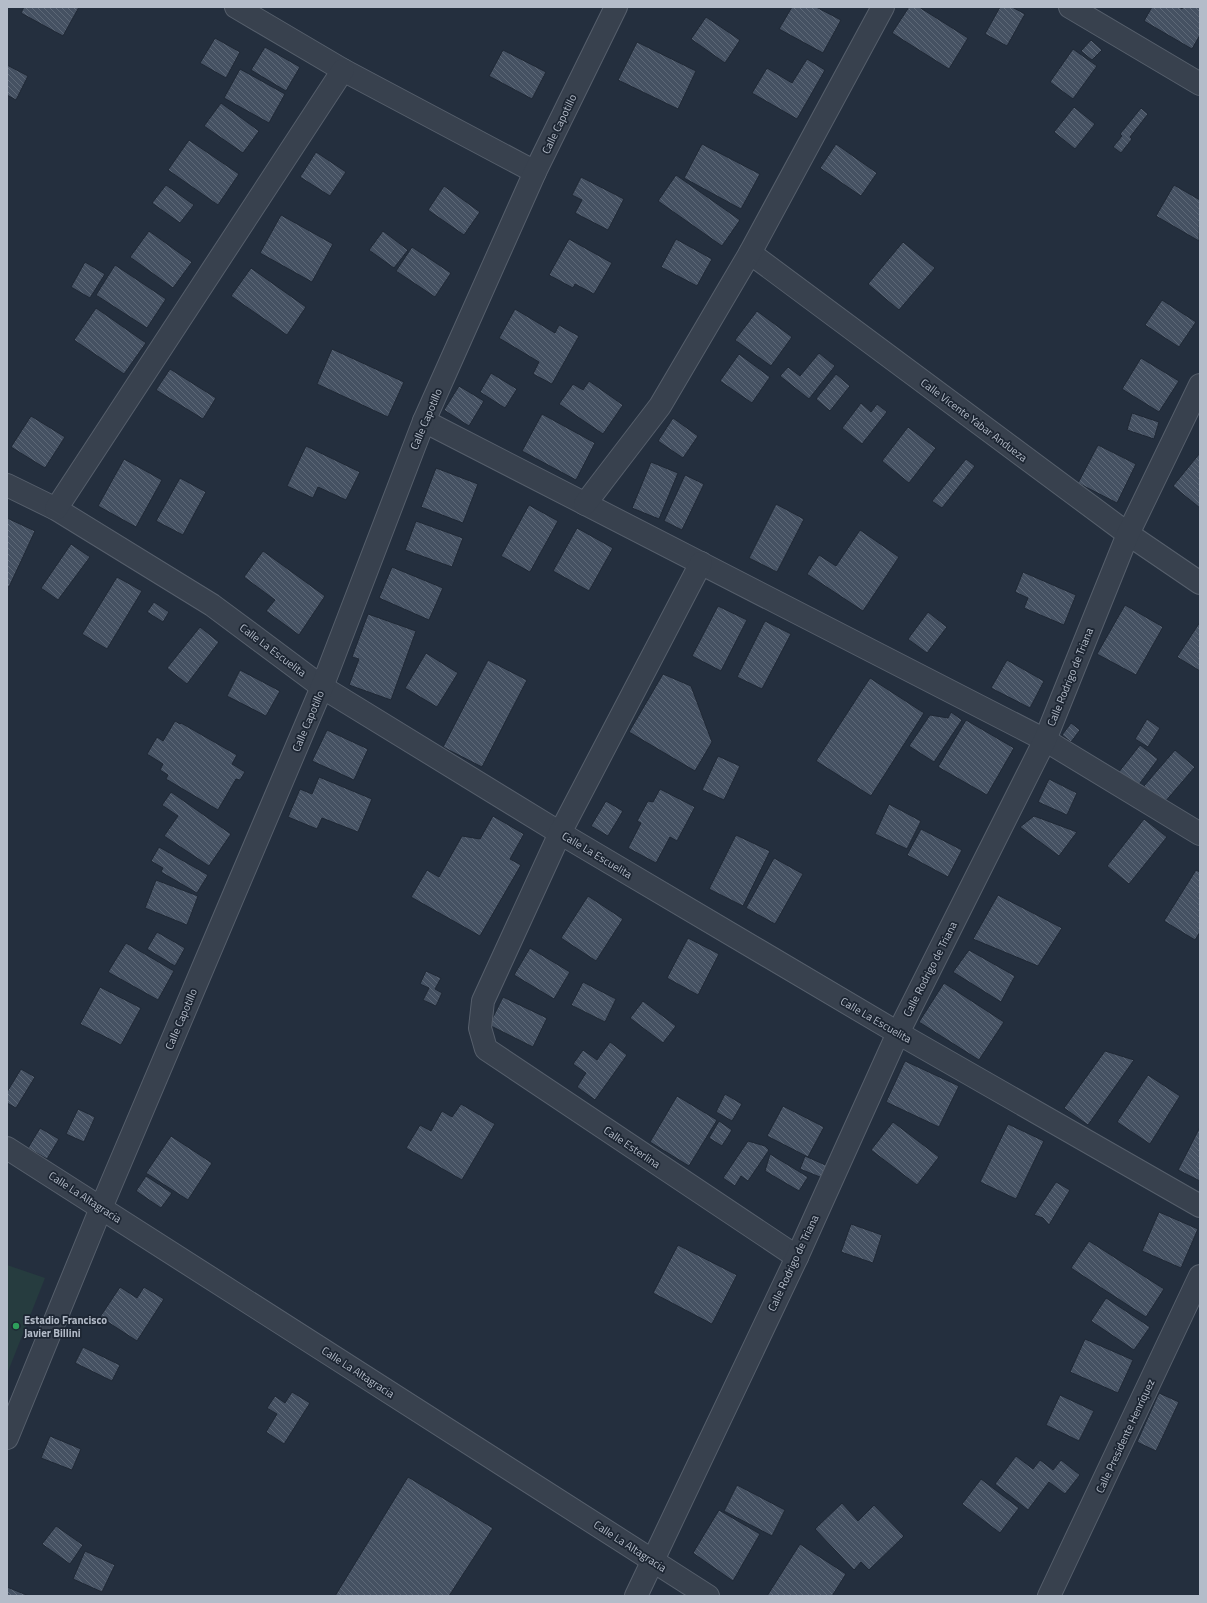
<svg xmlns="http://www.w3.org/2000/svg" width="1207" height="1603" font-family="'Titillium Web',sans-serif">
<defs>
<pattern id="building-back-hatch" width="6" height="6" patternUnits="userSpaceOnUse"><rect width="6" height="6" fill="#455162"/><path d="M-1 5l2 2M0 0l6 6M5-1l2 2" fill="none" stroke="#5d6877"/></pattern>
</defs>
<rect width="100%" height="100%" fill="#242f3e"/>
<polygon fill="#263c3f" points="7,1265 45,1278 7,1374"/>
<g fill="url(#building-back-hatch)" stroke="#1f2835">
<polygon points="24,7 79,7 63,36 21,13"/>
<polygon points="792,7 816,7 841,20 823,53 779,29"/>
<polygon points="909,7 919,7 968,38 949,69 892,33"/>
<polygon points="1000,7 1012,7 1025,14 1007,46 985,34"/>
<polygon points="1152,7 1179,7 1182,9 1183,7 1200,7 1200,35 1192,49 1144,21"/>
<polygon points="706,17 740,40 725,63 691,39"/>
<polygon points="215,38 240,52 226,78 200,63"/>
<polygon points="1091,40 1102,50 1092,60 1081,51"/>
<polygon points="637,42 696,71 678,109 618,80"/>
<polygon points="265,47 300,67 286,91 251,70"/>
<polygon points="1073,49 1097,66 1073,99 1050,82"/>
<polygon points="503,50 546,72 532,99 489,76"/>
<polygon points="807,59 825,70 797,119 752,93 767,68 792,83"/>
<polygon points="7,65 28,76 16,100 7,95"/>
<polygon points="240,69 285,94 269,123 224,98"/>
<polygon points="221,103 259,131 243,153 204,126"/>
<polygon points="1074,107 1095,124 1075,149 1054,132"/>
<polygon points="1141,108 1148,114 1130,137 1132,139 1121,153 1113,147 1122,136 1120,134"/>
<polygon points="189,140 239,174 218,205 168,170"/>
<polygon points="702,144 760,174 741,209 684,178"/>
<polygon points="836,144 877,173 861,196 820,168"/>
<polygon points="316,152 346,172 330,196 300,177"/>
<polygon points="676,175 740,220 722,246 658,201"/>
<polygon points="581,177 624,199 608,230 575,213 582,200 572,195"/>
<polygon points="166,185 194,205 180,223 152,203"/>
<polygon points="1174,185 1200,200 1199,241 1156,216"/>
<polygon points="444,186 480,212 464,235 428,210"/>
<polygon points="281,215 333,244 312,282 260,253"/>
<polygon points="149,231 192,262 173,288 130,257"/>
<polygon points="383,231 408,250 394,268 369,250"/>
<polygon points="569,239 612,263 594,294 575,284 573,288 549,275"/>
<polygon points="676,239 712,259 697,286 661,267"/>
<polygon points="903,242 935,268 899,310 868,284"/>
<polygon points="412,247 451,273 435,297 396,271"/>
<polygon points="85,262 105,274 90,298 71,287"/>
<polygon points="115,265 166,299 147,328 96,295"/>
<polygon points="251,268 306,307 287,335 231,296"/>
<polygon points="1162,300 1196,322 1179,347 1145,325"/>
<polygon points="96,308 146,343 124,374 74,340"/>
<polygon points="515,309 555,333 559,325 579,336 552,384 533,374 539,362 499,338"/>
<polygon points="757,311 792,337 771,366 735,340"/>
<polygon points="332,349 404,382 388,417 317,384"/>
<polygon points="819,353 835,366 809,399 780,376 788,367 800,376"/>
<polygon points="739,354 770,377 752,403 720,381"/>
<polygon points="1141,358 1179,381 1159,412 1122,389"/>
<polygon points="170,369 216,398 203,419 156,390"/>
<polygon points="491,373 517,389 505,408 480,392"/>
<polygon points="836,374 850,386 830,411 816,399"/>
<polygon points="589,381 623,405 603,434 559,404 573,384 583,390"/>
<polygon points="459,386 484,401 469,426 444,410"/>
<polygon points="861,403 871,412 877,404 887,412 862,444 842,428"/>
<polygon points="1132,413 1159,422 1154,439 1127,430"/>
<polygon points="542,414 595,443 576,480 522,451"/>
<polygon points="31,416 65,437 45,468 11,447"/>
<polygon points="673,418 698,436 683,458 658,441"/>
<polygon points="908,427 936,448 909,483 882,461"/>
<polygon points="1098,445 1136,464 1117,503 1078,483"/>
<polygon points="306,446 360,472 346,500 318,487 313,498 287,486"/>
<polygon points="1200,453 1200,508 1173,486"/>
<polygon points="124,459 162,480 136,527 98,506"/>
<polygon points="966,459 975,466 942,508 932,501"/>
<polygon points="651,462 678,473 659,519 632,508"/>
<polygon points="436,468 478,484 463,523 421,507"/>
<polygon points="685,475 704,484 682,530 664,521"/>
<polygon points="180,478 206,492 183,535 156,521"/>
<polygon points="776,504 804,519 777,572 749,558"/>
<polygon points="529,505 558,521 530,572 501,556"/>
<polygon points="7,518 35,531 9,587 7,586"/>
<polygon points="416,521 463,538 452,567 405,550"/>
<polygon points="577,528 613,548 589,591 553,571"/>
<polygon points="860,530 899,557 863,611 807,574 819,555 836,566"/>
<polygon points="71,544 90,557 58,600 41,588"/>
<polygon points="263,551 325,596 299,635 266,611 275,600 244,577"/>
<polygon points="392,567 443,588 429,620 379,598"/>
<polygon points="1023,572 1076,595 1064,625 1024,608 1028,598 1015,592"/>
<polygon points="117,577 142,591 107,649 82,634"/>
<polygon points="154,602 169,612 163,622 147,612"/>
<polygon points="1125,605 1163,627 1136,675 1097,654"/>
<polygon points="718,606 747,620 721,671 692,656"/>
<polygon points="928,612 947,627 927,653 908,639"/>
<polygon points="368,614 416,631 391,700 349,685 359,659 352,657"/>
<polygon points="765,621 791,634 762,689 737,677"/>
<polygon points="1200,622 1200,671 1177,657"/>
<polygon points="200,627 219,642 187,684 167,668"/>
<polygon points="426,653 458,673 437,707 405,688"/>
<polygon points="488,660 527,680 482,767 443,747"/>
<polygon points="1007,660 1044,681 1030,708 991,688"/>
<polygon points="240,670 280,691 266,716 227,696"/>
<polygon points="663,674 691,686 712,742 695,771 629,732"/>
<polygon points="870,678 924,713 871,796 816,761"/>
<polygon points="951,712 962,720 934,762 909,746 930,715 948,718"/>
<polygon points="1147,719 1160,728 1148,747 1135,739"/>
<polygon points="966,720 1014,748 987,795 938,767"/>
<polygon points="175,721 180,724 181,723 237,755 232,764 245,772 240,780 236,779 218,810 166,779 168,775 160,770 163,764 147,754 157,737 163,741"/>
<polygon points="1071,723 1080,730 1071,742 1062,735"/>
<polygon points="327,730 368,749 354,780 312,761"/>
<polygon points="1140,745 1158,759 1137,787 1118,773"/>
<polygon points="1175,750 1195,767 1164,803 1144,786"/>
<polygon points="718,756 740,766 724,800 702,790"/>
<polygon points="319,777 372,799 358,832 322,818 317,829 288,817 300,789 312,794"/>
<polygon points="1049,779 1077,793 1067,815 1038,802"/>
<polygon points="660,789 695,807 677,841 670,837 656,863 628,848 641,823 637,821 648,801 653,802"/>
<polygon points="171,792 231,834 209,866 164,836 178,816 162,805"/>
<polygon points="606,801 623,811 608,836 591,826"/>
<polygon points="889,804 921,821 907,849 875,834"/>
<polygon points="493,816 524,834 510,859 521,865 480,936 411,897 427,870 439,877 462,836 480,839"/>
<polygon points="1034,816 1077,832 1059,856 1020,827"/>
<polygon points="1144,819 1167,837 1129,884 1107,866"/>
<polygon points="921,829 962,850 948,877 907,855"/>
<polygon points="736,835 770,851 743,906 709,889"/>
<polygon points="159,847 208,875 197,893 161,872 163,868 151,861"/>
<polygon points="774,858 803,874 775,924 746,908"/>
<polygon points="1196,870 1200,872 1200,932 1195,940 1164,921"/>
<polygon points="156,880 198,896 187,925 145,908"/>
<polygon points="998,895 1062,928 1038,966 973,939"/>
<polygon points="588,896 623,919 596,961 561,938"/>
<polygon points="157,932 185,948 175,966 147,949"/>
<polygon points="688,938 719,954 698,995 667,978"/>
<polygon points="126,943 174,971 158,1000 108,972"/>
<polygon points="530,948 570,972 554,999 514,975"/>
<polygon points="969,950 1015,976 1001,1002 953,972"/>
<polygon points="426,971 441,978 435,989 442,993 436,1006 423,1000 429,988 420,984"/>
<polygon points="583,982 616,999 605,1022 571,1005"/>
<polygon points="944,983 1004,1022 979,1060 919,1022"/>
<polygon points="100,987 141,1008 121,1045 80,1024"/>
<polygon points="503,997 547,1018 533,1047 489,1025"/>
<polygon points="643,1001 676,1026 663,1043 630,1018"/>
<polygon points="610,1042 627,1055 595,1100 577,1087 586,1073 573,1064 583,1050 597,1060"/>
<polygon points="1105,1051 1134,1060 1088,1125 1064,1108"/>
<polygon points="905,1061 959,1086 939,1127 886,1102"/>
<polygon points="21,1069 35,1077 16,1108 7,1103 7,1092"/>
<polygon points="1148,1075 1180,1096 1150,1144 1117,1122"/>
<polygon points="725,1094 742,1104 732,1121 716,1112"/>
<polygon points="677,1096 717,1120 689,1166 650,1142"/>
<polygon points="461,1104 495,1124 462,1180 406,1148 420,1125 431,1131 442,1111 452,1117"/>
<polygon points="783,1106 824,1127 808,1157 767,1136"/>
<polygon points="78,1109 95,1117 84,1142 66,1134"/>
<polygon points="719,1121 732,1130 722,1146 709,1138"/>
<polygon points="893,1122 939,1157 917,1185 871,1150"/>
<polygon points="1008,1124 1044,1141 1016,1199 980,1182"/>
<polygon points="1200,1127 1200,1181 1178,1170"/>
<polygon points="40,1128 59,1139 47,1159 28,1148"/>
<polygon points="171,1136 212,1163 188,1200 146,1173"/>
<polygon points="748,1141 765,1146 769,1150 748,1181 741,1176 735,1186 723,1178"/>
<polygon points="770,1154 808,1177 799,1191 765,1171"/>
<polygon points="805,1156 830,1167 825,1179 800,1169"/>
<polygon points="146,1176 172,1193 161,1208 136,1191"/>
<polygon points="1056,1182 1070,1190 1049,1225 1043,1218 1034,1215"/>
<polygon points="1159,1212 1198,1229 1181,1268 1142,1251"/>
<polygon points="851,1224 882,1235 873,1263 841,1252"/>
<polygon points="1089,1241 1164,1289 1146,1317 1071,1268"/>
<polygon points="678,1245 737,1275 712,1324 653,1293"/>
<polygon points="120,1287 137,1298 144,1287 164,1299 137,1341 100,1317"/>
<polygon points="1106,1298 1150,1327 1134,1350 1091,1321"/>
<polygon points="1085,1339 1133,1360 1118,1393 1070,1372"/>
<polygon points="83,1347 120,1365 112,1381 75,1363"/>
<polygon points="292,1392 310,1403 284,1444 266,1432 277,1414 267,1408 275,1396 285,1403"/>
<polygon points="1159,1393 1179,1402 1156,1451 1137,1442"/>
<polygon points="1060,1395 1094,1411 1079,1441 1046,1425"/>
<polygon points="50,1436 81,1449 72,1470 41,1458"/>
<polygon points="1016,1456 1033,1469 1040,1460 1053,1470 1061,1460 1080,1475 1065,1494 1049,1482 1028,1510 995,1484"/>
<polygon points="408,1477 493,1528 449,1596 335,1596"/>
<polygon points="981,1479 1019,1508 1000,1533 962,1504"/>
<polygon points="737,1485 785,1510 772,1536 724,1511"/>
<polygon points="842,1503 858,1521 874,1505 904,1536 869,1570 861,1562 854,1570 815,1529"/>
<polygon points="719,1510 760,1534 733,1581 693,1553"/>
<polygon points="56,1526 83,1545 70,1564 42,1544"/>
<polygon points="800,1544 846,1574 832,1596 767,1596"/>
<polygon points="85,1551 115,1565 102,1592 73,1579"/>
<polygon points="7,1587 29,1596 7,1596"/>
</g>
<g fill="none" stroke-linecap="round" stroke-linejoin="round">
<g stroke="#565f6c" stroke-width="24">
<g id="minor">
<polyline points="236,7 343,70 535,172"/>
<polyline points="1070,7 1200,84"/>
<polyline points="750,253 1128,534 1200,583"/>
<polyline points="424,421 1045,740 1200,834"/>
<polyline points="7,485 56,509 212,605 322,687 560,833 898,1033 1200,1206"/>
<polyline points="585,504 660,406 750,253 883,7"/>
<polyline points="56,509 343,70"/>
<polyline points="701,563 560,833 483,1001 480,1028 486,1049 797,1257"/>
<polyline points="7,1148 708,1596"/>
<polyline points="7,1438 101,1208 322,687 424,421 535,172 616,7"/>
<polyline points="636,1596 797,1257 898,1033 1045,740 1128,534 1200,385"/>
<polyline points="1049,1596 1200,1276"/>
</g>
</g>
<use href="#minor" stroke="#38414e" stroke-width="22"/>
</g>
<circle fill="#2e9e5b" stroke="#1d2633" stroke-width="1.5" cx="16" cy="1326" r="4"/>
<g text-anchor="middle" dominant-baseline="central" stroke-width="3.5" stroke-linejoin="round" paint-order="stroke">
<g font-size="11" fill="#b4bcc9" stroke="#1d2633">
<text transform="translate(559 124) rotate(-64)">Calle Capotillo</text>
<text transform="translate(426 419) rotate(-67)">Calle Capotillo</text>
<text transform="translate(974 420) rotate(37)">Calle Vicente Yabar Andueza</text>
<text transform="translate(273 650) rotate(37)">Calle La Escuelita</text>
<text transform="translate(1070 677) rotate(-68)">Calle Rodrigo de Triana</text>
<text transform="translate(308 721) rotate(-67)">Calle Capotillo</text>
<text transform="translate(597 855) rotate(31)">Calle La Escuelita</text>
<text transform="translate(930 969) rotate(-63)">Calle Rodrigo de Triana</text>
<text transform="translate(181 1019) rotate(-67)">Calle Capotillo</text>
<text transform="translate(876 1020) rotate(30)">Calle La Escuelita</text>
<text transform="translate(632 1147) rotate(34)">Calle Esterlina</text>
<text transform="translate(85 1197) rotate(33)">Calle La Altagracia</text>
<text transform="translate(793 1263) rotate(-65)">Calle Rodrigo de Triana</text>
<text transform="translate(358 1372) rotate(33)">Calle La Altagracia</text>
<text transform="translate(1125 1436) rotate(-65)">Calle Presidente Henríquez</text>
<text transform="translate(630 1546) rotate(33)">Calle La Altagracia</text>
</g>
<g font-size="11" font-weight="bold" fill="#b4bcc9" stroke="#1d2633" text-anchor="start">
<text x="24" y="1320">Estadio Francisco<tspan x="24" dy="13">Javier Billini</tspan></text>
</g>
</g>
<rect width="1207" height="1603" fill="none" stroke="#b4bcc9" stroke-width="16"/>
</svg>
